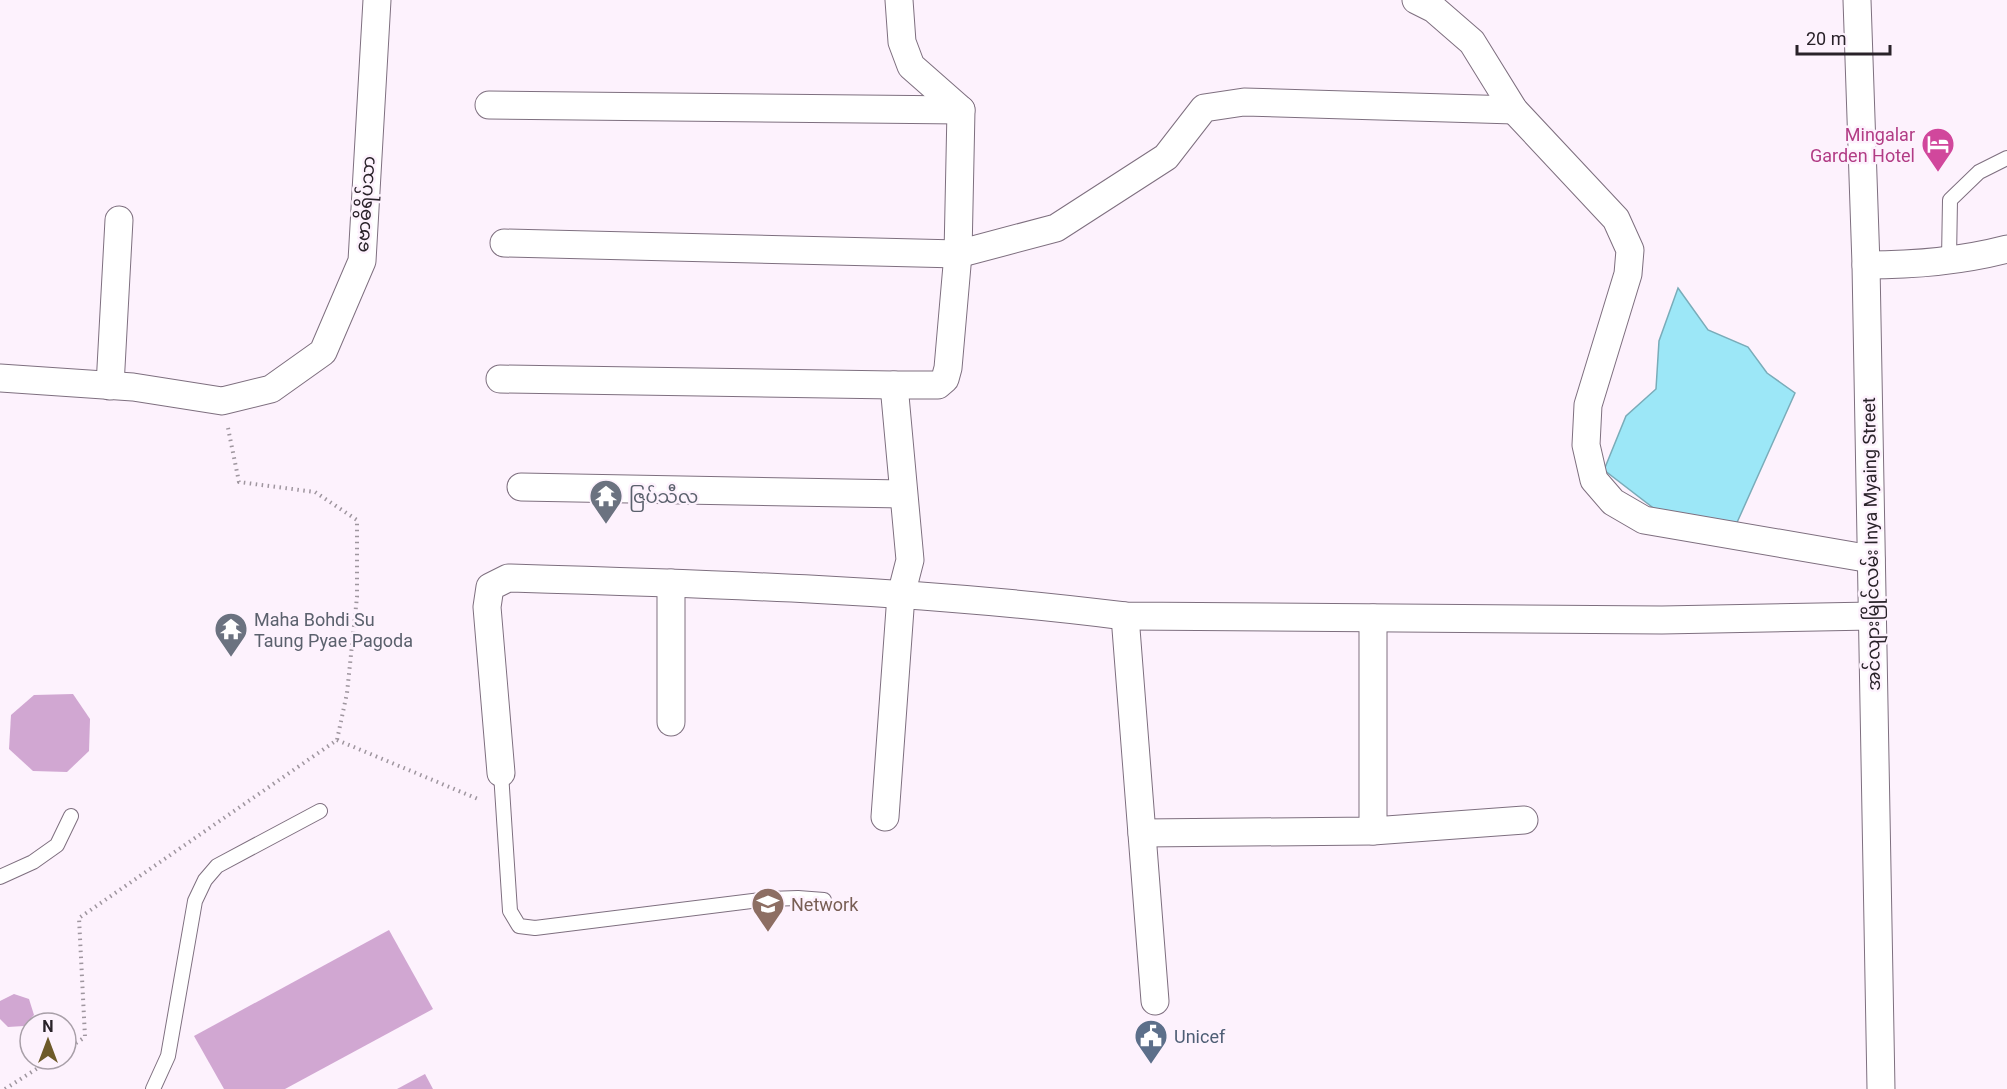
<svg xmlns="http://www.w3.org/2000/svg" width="2007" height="1089" font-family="Roboto,'Noto Sans Myanmar',sans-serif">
<rect width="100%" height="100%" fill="#fdf2fd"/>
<polygon fill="#9ce7f7" stroke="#7aacb9" stroke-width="1.5" points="1678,288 1708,330 1748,347 1767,373 1795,393 1735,527 1656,510 1604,470 1626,416 1656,389 1659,341"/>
<g fill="#d1a7d2">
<polygon points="73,694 90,719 89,751 67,772 33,771 9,749 11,715 34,695"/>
<polygon points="389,930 433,1009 285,1089 224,1089 194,1036"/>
<polygon points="14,994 29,999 34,1015 24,1026 8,1027 0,1019 0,1001"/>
<polygon points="425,1074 433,1089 397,1089"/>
</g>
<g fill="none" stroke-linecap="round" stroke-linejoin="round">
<g stroke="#7e6f7f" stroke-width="16">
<g id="lane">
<polyline points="1949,259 1950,200 1979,172 2007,158"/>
<polyline points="501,773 510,911 519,926 535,928 768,899 798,898 824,900"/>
<polyline points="0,877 33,862 57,845 71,816"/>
<polyline points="153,1089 168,1056 195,901 205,880 217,866 320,811"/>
</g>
</g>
<g stroke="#7e6f7f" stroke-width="29">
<g id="street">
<polyline points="1416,0 1434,9 1472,42 1514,110 1616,219 1630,250 1628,274 1588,405 1586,445 1594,480 1613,502 1644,520 1871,559"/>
<polyline points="1857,0 1866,265 1881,1089"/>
<polyline points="489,105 961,110"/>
<polyline points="504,243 958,254 1056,228 1166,157 1204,108 1244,102 1514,110"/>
<path d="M1866,265C1913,265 1961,261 2007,249"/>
<polyline points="0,378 133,387 222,401 271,389 323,352 362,261 377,0"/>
<polyline points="500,379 894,385"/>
<polyline points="110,386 119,220"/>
<polyline points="521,487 903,494"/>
<polyline points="671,583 671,722"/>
<polyline points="1125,616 1155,1001"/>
<polyline points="1373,618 1373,831"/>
<path d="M501,773L487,607L490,587L508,578C713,584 921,590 1125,616L1662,620L1872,616"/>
<polyline points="885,817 901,595 910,560 894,385 938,385 945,379 948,368 958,254 961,110 911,66 902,42 899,0"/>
<polyline points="1142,833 1373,831 1524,820"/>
</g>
</g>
<g stroke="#9f969f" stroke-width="4" stroke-dasharray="1.5 4.5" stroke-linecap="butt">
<polyline points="337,740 478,799 480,797"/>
<polyline points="66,1050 85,1037 79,918 337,740 347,693 357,597 357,520 315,492 239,482 228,428"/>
<polyline points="5,1089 52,1059"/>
</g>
<use href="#lane" stroke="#fff" stroke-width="14"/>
<use href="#street" stroke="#fff" stroke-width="27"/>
</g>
<defs>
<g id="hotel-pin" transform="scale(1.725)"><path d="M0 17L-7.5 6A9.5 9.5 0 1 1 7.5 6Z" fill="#d1479c" stroke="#fdf2fd"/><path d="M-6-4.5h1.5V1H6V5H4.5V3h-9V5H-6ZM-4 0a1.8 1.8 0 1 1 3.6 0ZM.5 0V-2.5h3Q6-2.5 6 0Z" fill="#fff"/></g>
<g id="temple-pin" transform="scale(1.725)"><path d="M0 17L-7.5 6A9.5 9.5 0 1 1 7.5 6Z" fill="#6b7280" stroke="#fdf2fd"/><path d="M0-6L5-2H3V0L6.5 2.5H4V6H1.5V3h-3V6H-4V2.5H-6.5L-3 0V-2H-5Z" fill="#fff"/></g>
<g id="school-pin" transform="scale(1.725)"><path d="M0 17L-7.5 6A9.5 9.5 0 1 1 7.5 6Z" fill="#8d6e63" stroke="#fdf2fd"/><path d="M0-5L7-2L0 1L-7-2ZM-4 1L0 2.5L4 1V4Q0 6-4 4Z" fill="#fff"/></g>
<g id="civic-pin" transform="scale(1.725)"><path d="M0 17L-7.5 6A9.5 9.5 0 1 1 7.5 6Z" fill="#5c6f8a" stroke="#fdf2fd"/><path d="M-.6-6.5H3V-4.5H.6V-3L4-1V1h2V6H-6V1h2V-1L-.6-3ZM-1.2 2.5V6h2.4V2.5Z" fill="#fff"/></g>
</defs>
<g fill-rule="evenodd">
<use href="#hotel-pin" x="1938" y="144"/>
<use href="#temple-pin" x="606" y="496"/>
<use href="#temple-pin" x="231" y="629"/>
<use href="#school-pin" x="768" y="904"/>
<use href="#civic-pin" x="1151" y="1036"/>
</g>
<g text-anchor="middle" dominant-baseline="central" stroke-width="5" stroke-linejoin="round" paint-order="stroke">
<g font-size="18" fill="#b23c85" stroke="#fdf2fd" text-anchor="end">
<text x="1915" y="134">Mingalar<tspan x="1915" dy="21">Garden Hotel</tspan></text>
</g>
<g font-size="18" fill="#292229" stroke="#fdf2fd">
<text transform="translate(365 204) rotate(-86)">ဗောဓိရိပ်သာ</text>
<text transform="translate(1871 544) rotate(-91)">အင်လျားမြိုင်လမ်း Inya Myaing Street</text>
</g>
<g font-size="18" fill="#5b616d" stroke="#fdf2fd" text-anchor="start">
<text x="629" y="496">ဇြပ်သီလ</text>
<text x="254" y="619">Maha Bohdi Su<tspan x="254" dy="21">Taung Pyae Pagoda</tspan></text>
</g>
<g font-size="18" fill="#785e54" stroke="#fdf2fd" text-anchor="start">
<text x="791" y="904">Network</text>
</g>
<g font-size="18" fill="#4e5e75" stroke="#fdf2fd" text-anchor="start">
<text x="1174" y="1036">Unicef</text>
</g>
</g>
<g transform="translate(48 1041)"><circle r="28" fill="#fdf2fd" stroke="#a89fa8" stroke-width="1.5"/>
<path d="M0-4.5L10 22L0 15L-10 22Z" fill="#6d5a29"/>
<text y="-9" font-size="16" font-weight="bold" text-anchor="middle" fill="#292229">N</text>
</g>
<path d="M1797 45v9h93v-9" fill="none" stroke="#292229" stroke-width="3"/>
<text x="1806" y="45" font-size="18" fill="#292229" stroke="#fdf2fd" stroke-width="4.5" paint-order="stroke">20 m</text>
</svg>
